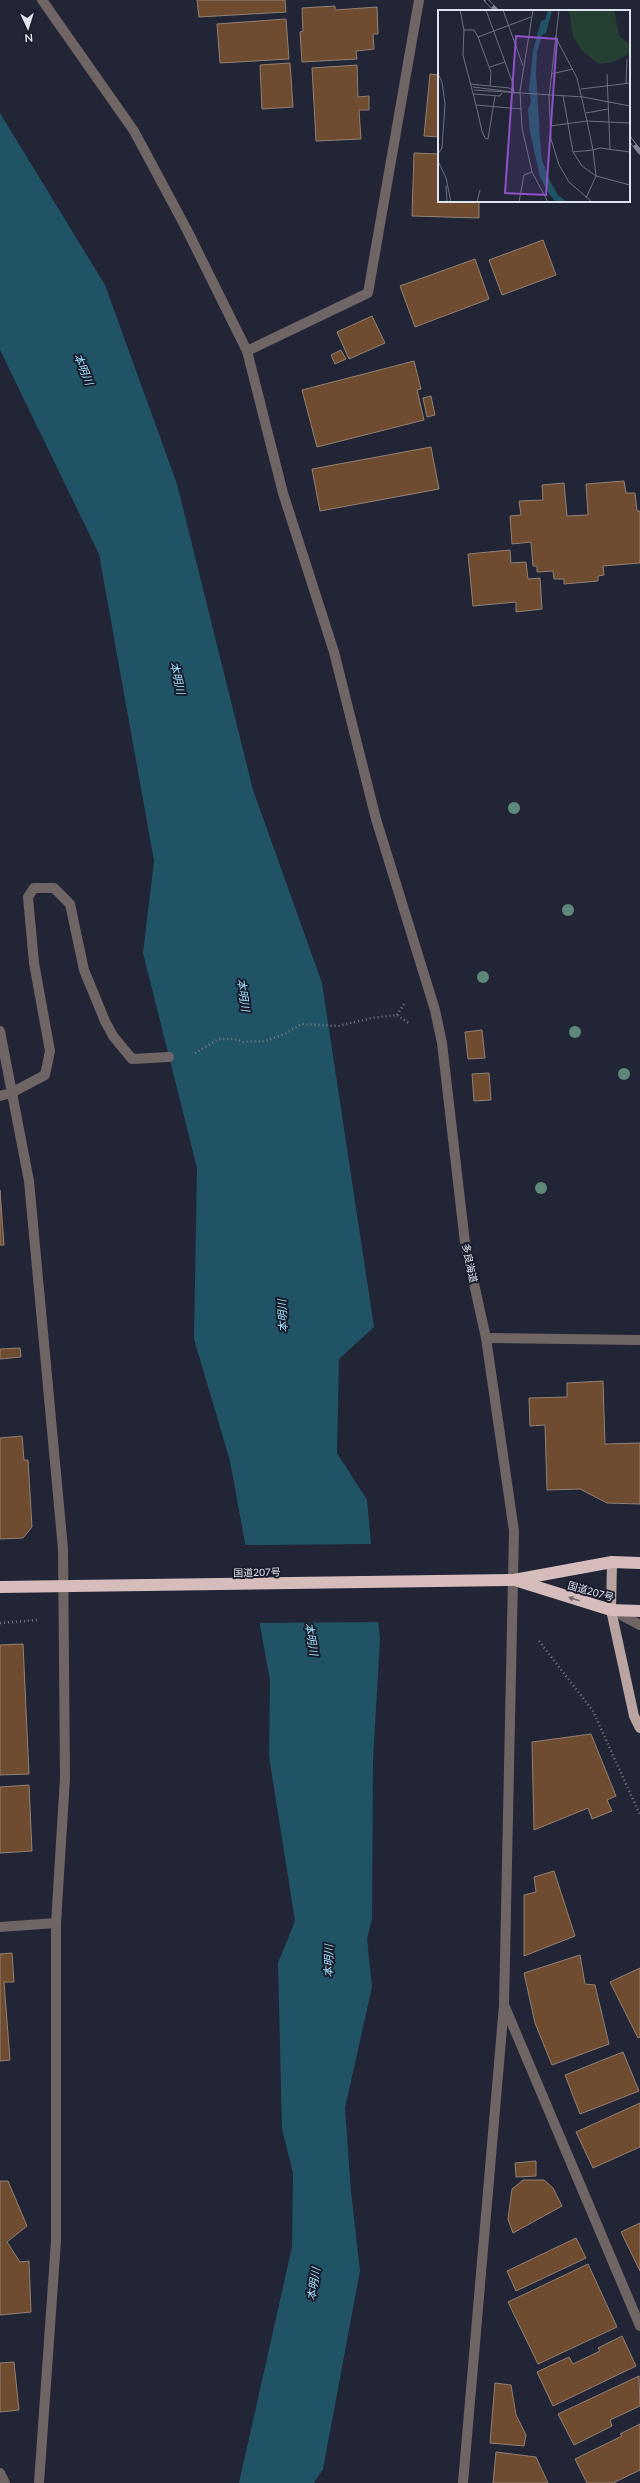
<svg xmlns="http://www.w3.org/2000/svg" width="640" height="2483" font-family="Lato,'Noto Sans JP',sans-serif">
<rect width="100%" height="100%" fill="#212535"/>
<polygon fill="#215367" points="0,113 105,285 177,484 253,790 322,983 374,1327 339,1359 337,1453 367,1500 380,1640 373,1759 372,1919 367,1939 372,1987 345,2108 351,2192 360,2271 323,2469 314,2483 239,2483 292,2247 293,2173 282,2129 278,1963 295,1921 269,1756 270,1680 230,1461 194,1339 197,1168 143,953 154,861 99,554 0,350"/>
<polygon fill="#212535" points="373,1544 380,1622 258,1623 243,1545"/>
<g fill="#6f4b30" stroke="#938174">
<polygon points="197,0 285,0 286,12 199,17"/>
<polygon points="335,6 335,10 377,7 378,34 373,34 374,49 356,51 357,59 302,62 300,32 303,31 302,8"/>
<polygon points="286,19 289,59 220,63 217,24"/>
<polygon points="290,63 293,107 262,109 260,65"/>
<polygon points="357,65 358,97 369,96 369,110 359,110 361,139 316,141 312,68"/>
<polygon points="430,74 439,75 439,137 424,136"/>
<polygon points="414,153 439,154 439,201 479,201 479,218 412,216"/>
<polygon points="543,240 556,275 502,295 489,260"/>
<polygon points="475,259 489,299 415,327 400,286"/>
<polygon points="372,316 385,343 349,359 337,332"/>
<polygon points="341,350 346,359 335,364 331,355"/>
<polygon points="414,361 421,389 417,390 424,420 317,447 302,390"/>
<polygon points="431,396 435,415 427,417 423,398"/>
<polygon points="431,447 439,489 320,511 312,469"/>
<polygon points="624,481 626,493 635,493 637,511 640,511 640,563 603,566 604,575 598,576 598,581 564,584 564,579 554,579 553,571 537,572 537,566 533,566 531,542 512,544 510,516 521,515 519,501 543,500 542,485 564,483 567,516 588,515 586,484"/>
<polygon points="510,550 511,563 526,562 528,579 540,578 542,609 516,612 516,602 473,606 468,554"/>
<polygon points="482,1030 485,1058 468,1059 465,1032"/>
<polygon points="489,1073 491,1100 474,1101 472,1074"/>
<polygon points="0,1190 4,1245 0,1245"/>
<polygon points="20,1348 21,1357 0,1359 0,1349"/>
<polygon points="603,1381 605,1444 640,1443 640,1504 607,1503 580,1489 547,1490 545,1425 530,1426 529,1398 567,1397 567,1383"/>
<polygon points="22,1436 24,1460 28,1460 32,1527 23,1538 0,1539 0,1438"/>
<polygon points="23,1644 29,1774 0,1775 0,1645"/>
<polygon points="591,1734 616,1796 607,1800 612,1811 592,1819 588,1808 534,1830 532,1742"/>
<polygon points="29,1785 32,1851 0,1853 0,1787"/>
<polygon points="554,1871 575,1936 524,1956 524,1895 536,1892 534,1877"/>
<polygon points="12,1953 14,1982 4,1982 10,2060 0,2061 0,1954"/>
<polygon points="580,1955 585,1984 595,1985 609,2044 552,2065 535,2023 524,1973"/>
<polygon points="640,1968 640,2037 638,2038 610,1982"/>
<polygon points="623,2052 639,2091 580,2114 565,2075"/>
<polygon points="640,2103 640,2147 593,2168 576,2132"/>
<polygon points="536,2161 536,2176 516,2177 515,2163"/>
<polygon points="523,2180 544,2180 553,2188 562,2206 513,2233 508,2219 512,2189"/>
<polygon points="0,2181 8,2181 27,2226 7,2242 20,2262 29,2261 31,2312 0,2315"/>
<polygon points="640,2223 640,2271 621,2232"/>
<polygon points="576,2238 586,2258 516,2291 507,2271"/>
<polygon points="588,2264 617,2327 538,2364 508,2302"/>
<polygon points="622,2336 636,2366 553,2406 537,2372 569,2357 573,2364 600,2351 598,2348"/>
<polygon points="14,2362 19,2410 0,2412 0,2363"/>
<polygon points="639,2376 640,2406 610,2420 612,2426 574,2445 558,2414"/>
<polygon points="495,2383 511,2385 516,2415 526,2435 524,2446 490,2443"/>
<polygon points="640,2424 640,2470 613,2483 587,2483 575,2459 622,2436 620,2434"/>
<polygon points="496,2452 536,2457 548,2483 493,2483"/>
</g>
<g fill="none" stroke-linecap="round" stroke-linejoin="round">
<g stroke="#777b88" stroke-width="2.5" stroke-dasharray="1 3" stroke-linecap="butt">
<polyline points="397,1015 404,1004"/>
<polyline points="195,1053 219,1039 234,1039 243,1042 266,1041 287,1033 301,1024 338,1026 372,1018 397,1015 410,1024"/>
<polyline points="0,1623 37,1620"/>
<polyline points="539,1641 593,1711 640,1815"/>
</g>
<g stroke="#6f6564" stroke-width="10">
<polyline points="42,0 134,131 186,228 247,351 283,493 334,652 376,819 435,1010 442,1043 465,1243 486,1338 514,1531 504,2005 463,2483"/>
<polyline points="247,351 368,293 419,0"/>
<polyline points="0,1031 29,1181 63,1549 65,1778 56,1923 56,2241 39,2483"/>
<polyline points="0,1096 11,1093 45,1075 50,1051 34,963 28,897 34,888 54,888 70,904 84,970 105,1021 113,1036 132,1059 169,1057"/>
<polyline points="486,1338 640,1340"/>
<polyline points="612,1610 640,1625"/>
<polyline points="0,1927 56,1923"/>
<polyline points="505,2007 640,2326"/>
<polyline points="0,2473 5,2483"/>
</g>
<polyline stroke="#b9a4a1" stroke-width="10" points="612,1562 611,1610 634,1716 640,1728"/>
<g stroke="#d6bcba" stroke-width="12">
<polyline points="518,1581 611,1610 640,1611"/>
<polyline points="0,1587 514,1580 612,1562 640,1563"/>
</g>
<g stroke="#818592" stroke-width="4.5">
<g id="rail">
<polyline points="486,0 497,11"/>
<polyline points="629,138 640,152"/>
</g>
</g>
<use href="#rail" stroke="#181c2b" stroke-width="3" stroke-dasharray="9" stroke-linecap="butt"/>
</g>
<g fill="#5d887a">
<circle cx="514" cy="808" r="6"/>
<circle cx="568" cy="910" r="6"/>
<circle cx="483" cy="977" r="6"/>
<circle cx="575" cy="1032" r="6"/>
<circle cx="624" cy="1074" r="6"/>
<circle cx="541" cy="1188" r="6"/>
</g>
<defs><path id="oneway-solid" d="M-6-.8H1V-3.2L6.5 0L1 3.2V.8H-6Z"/></defs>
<use fill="#776c72" href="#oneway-solid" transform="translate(574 1599) rotate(-163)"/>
<g text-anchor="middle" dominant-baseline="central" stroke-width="4" stroke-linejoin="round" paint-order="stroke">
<g font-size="10" fill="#e0e4ee" stroke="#181c2b">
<text transform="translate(470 1263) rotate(78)">多良海道</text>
<text transform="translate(257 1572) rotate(-1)">国道207号</text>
<text transform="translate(591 1591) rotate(16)">国道207号</text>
</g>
<g font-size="11" font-style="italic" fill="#a1e0fc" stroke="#181c2b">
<text transform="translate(84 369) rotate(68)">本明川</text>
<text transform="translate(178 678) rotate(77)">本明川</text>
<text transform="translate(244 995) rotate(82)">本明川</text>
<text transform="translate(282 1316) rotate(-93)">本明川</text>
<text transform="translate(312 1639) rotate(81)">本明川</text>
<text transform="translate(328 1961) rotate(-89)">本明川</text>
<text transform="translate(313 2284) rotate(-81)">本明川</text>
</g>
</g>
<g transform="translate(438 10)">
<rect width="192" height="192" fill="#212535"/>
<path d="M131,0H176L181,26L191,34L192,43L176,52L161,54L145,42L135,27Z" fill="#254032"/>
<path d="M110,0H114L108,23L104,25L99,42L98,63L102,130L104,150L113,173L120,185L129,192H118L111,184L102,167L92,122L90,100L93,92L91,80L95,41L103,11L107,10Z" fill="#215367"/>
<path fill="none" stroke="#6d717f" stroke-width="1" d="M22,0L26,20L25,45L38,95L83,99M48,0L75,74L76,84M65,0L85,56M95,0L82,81L84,118L94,162L110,192M121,0L111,87L113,129L121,155L131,172L154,192M26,20H36L40,27L53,62L52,76M117,26L139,68L149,111L192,113M40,27L93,7M52,57L67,52M0,64L4,72L7,94L4,138L0,144M113,64L135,59M169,64L172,139M32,74L71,78L76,81M188,74L189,49M35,77L82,83M143,79L192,73M36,80L145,87L192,96M36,84L62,86L64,83M125,86L135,142L144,156L158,166L192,175M38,95L44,121L47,128L50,129L57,86M148,103L170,99M112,116L149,111L155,140L162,138L192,142M135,142L155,140L158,166L148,188M0,151L8,168L13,192M8,176L9,192M39,192L42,180M81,192L86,165L94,162"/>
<path fill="#8f51c8" fill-opacity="0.15" stroke="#8f51c8" stroke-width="2" d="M78,26L119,29L108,185L67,183Z"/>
<rect width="192" height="192" fill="none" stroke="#e0e4ee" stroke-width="2"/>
</g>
<g transform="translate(28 28) rotate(176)" stroke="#181c2b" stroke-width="3" paint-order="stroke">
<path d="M0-3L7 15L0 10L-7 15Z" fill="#e0e4ee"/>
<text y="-6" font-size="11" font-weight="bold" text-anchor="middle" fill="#e0e4ee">N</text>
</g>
</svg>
